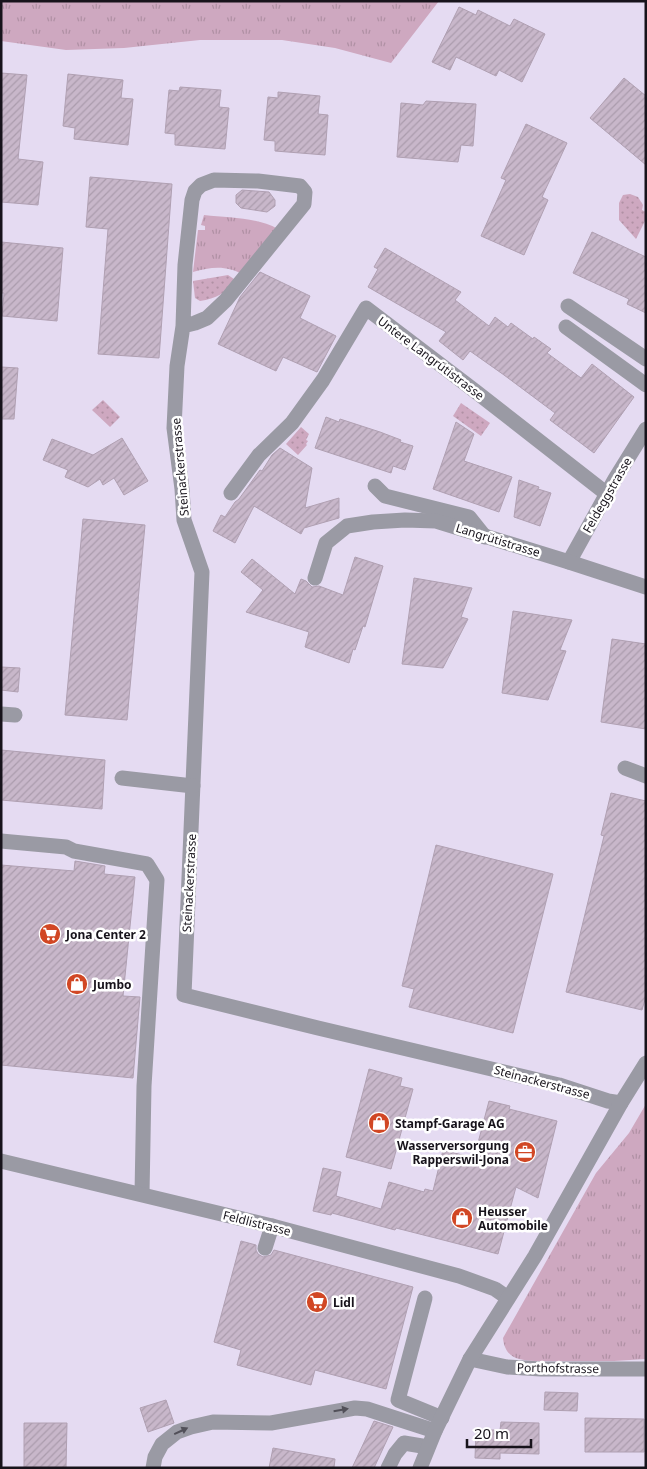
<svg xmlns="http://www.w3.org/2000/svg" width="647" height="1469" font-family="'Noto Sans',sans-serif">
<defs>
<pattern id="grass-tufts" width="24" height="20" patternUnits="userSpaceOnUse" patternTransform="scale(1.25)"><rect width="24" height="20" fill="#cea8c0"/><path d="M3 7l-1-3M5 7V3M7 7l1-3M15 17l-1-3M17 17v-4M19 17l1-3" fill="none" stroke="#b090a4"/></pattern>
<pattern id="park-dots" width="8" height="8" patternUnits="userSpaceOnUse" patternTransform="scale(1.25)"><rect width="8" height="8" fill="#cea8c0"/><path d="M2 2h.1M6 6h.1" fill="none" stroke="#b090a4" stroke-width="1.8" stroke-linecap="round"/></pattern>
<pattern id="building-hatch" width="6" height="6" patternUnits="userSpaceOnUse" patternTransform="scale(1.25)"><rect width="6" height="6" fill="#c8b7ca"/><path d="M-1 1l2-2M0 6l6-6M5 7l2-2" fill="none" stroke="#ab9cad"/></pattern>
</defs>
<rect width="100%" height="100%" fill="#e5dbf2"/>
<g fill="url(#grass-tufts)">
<polygon points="1,1 439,1 391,63 335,48 282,40 200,40 124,48 66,50 1,41"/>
<path d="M204,215C229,218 256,217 278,229L243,275C227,265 211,267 193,272L198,230H205V226L201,225Z"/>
<path d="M646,1104V1359L614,1361H535C518,1360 505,1358 503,1338L596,1173L629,1133Z"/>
</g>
<g fill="url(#park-dots)">
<polygon points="630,194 638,197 643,205 642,210 646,212 646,219 636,239 619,220 619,203 623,195"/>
<path d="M228,275L237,281C226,292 216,299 200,301L195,298L193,281Z"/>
<polygon points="103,400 120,417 110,427 92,410"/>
<polygon points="461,403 490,423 481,436 453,416"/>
<polygon points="301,427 309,434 306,440 308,441 306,444 307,445 298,455 286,444"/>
</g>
<g fill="url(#building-hatch)" stroke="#b0a0b2">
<polygon points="459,7 476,15 478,10 510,26 514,19 545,34 522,82 499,70 496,76 456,57 450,70 432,62"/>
<polygon points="1,73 27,75 18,159 43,162 38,205 1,202"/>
<polygon points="68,74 123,80 121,98 133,99 128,145 74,139 75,128 63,126"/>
<polygon points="624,78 646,96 646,165 590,118"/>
<polygon points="180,87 221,90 219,107 229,108 225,149 175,145 175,134 165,133 169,90 179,91"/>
<polygon points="278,92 320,96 318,114 328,115 325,155 275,151 275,141 264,140 268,97 278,98"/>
<polygon points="426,101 476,104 473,146 461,145 458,162 397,157 401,103 423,105"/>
<polygon points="526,124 567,143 542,197 548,200 524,255 481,236 506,180 501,178"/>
<polygon points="90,177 172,184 159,358 98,354 108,229 86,227"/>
<polygon points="242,190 269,192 275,200 275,206 267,212 241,208 236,203 236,195"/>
<polygon points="592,232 646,257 646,313 627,304 629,299 573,273"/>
<polygon points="1,242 63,248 57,321 2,316 4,293 1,293"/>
<polygon points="385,248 461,292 455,300 489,326 495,317 508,327 511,323 533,339 534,337 551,349 547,353 581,378 592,364 634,397 594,453 550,420 555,413 504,375 470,351 463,360 439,341 446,332 368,287 378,269 374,267"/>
<polygon points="260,272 310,296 300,318 336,336 317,372 283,357 276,371 218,344 240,297"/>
<polygon points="1,367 18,368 14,419 1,419"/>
<polygon points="326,417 339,422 340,419 380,432 401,440 400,442 413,446 405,470 393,466 391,473 315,448"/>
<polygon points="456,422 474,434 464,461 512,477 499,512 433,489"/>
<polygon points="122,438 148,481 124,495 114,478 103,485 100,479 88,487 65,477 68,470 43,460 52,439 93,455"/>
<polygon points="280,448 312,468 305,508 339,498 339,518 304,528 301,534 254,506 235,543 213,531 221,515 225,517 235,502 239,499 260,470 262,471 272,455"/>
<polygon points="519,480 539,487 538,489 551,493 540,526 514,517"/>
<polygon points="83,519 145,525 127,720 65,715"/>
<polygon points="355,557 383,566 365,627 363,626 355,650 353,649 349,663 305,647 309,632 246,612 263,590 241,572 252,559 295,594 301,579 306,581 312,587 319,586 343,595"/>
<polygon points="414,578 472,588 461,617 468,619 443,668 402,664"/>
<polygon points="513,611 572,620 560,650 566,651 548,700 502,693"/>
<polygon points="612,639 646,644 646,729 601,722"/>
<polygon points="1,667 20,668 18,692 1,690"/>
<polygon points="1,750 105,760 102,809 1,800"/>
<polygon points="611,793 646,801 646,996 642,1010 566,992 604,836 601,835"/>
<polygon points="436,845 553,874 513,1033 409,1007 414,989 402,986"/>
<polygon points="75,861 105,866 104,874 135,877 123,996 140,997 133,1078 1,1065 1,865 74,871"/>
<polygon points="369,1069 402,1078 400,1086 413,1089 391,1169 346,1157"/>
<polygon points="489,1101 510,1106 509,1109 557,1121 538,1198 516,1187 498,1254 396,1228 395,1230 332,1213 331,1215 313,1211 323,1168 341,1172 336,1196 381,1209 389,1182 424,1192 425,1189 433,1191 443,1150 474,1158"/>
<polygon points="241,1241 256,1245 256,1250 258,1254 263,1257 271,1255 274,1250 413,1287 386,1389 315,1370 311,1385 237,1365 241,1350 214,1342"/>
<polygon points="545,1392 578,1393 577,1411 544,1410"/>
<polygon points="166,1400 174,1423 148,1432 140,1408"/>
<polygon points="585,1418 644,1419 644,1452 585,1452"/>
<polygon points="374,1421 393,1427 374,1468 352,1468"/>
<polygon points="501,1422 539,1423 539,1454 500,1453 500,1459 475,1458 476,1430 500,1430"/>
<polygon points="24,1423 67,1423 66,1468 24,1468"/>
<polygon points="273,1448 335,1459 334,1468 269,1468"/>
</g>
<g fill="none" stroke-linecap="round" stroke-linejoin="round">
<g stroke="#9a9aa4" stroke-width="15">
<polyline points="568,306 646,359"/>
<polyline points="183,326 195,323 207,318 226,300 304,204 305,192 300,186 258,181 214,180 201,185 195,191 192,200 185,265 183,326 177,366 174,428 182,489 184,520 202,572 184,995 318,1028 559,1085 608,1101 621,1103"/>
<polyline points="566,327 646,385"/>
<polyline points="375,486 385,496 469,517 485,537"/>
<polyline points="231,493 259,455 292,423 323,380 366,308 475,391 607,494"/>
<polyline points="569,562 615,479 646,429"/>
<polyline points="315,578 326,543 347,526 373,522 405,520 436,521 569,562 646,587"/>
<polyline points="1,714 15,715"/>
<polyline points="625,768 646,776"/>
<polyline points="122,778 193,786"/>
<polyline points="1,841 66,847 74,851 147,864 157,880 144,1086 142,1194"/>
<polyline points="1,1161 272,1226 459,1276 495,1289 508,1298"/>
<polyline points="265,1248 272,1226"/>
<polyline points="425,1298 398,1400 442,1418"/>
<polyline points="470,1359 507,1367 541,1369 646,1369"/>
<polyline points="153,1468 155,1457 162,1444 177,1432 191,1427 213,1422 271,1423 355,1408 367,1409 435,1431"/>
<polyline points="388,1468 395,1454 404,1443 428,1447"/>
<polyline points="420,1468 435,1431 470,1359 535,1256 621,1103 646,1063"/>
</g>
</g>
<defs><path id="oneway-solid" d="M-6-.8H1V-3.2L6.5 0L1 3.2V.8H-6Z" transform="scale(1.25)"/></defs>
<g fill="#525059">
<use href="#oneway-solid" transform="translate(341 1410) rotate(-10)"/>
<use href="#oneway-solid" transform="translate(181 1431) rotate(-25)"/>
</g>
<defs>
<g id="supermarket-disc" transform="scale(1.125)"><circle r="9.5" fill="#d14724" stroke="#fff"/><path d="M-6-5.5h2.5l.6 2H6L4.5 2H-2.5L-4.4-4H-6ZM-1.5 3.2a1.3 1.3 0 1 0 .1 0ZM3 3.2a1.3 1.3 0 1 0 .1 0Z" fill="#fff"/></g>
<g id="shop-disc" transform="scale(1.125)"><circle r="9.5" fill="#d14724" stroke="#fff"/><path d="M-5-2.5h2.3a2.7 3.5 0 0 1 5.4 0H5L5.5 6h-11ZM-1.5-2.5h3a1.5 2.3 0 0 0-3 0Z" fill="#fff"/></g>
<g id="office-disc" transform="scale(1.125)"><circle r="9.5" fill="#d14724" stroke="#fff"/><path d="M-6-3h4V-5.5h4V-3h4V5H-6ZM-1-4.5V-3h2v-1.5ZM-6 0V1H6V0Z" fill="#fff"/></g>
</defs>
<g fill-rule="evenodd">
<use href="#supermarket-disc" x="50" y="934"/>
<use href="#shop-disc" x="77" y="984"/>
<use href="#shop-disc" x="379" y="1123"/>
<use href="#office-disc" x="525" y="1152"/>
<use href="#shop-disc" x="462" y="1218"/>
<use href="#supermarket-disc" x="317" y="1302"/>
</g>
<g text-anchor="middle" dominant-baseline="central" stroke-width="5" stroke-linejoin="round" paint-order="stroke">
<g font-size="12" fill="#17131b" stroke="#fff">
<text transform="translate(431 358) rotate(37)">Untere Langrütistrasse</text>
<text transform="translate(180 467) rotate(-95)">Steinackerstrasse</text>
<text transform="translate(607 495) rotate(-60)">Feldeggstrasse</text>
<text transform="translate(498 540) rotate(17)">Langrütistrasse</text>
<text transform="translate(189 883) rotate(-87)">Steinackerstrasse</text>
<text transform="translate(542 1082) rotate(15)">Steinackerstrasse</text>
<text transform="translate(257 1223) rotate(14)">Feldlistrasse</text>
<text transform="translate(558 1368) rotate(1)">Porthofstrasse</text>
</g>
<g font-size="12" font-weight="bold" fill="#17131b" stroke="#fff" text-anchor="start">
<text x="66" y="934">Jona Center 2</text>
<text x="93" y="984">Jumbo</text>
<text x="395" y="1123">Stampf-Garage AG</text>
<text x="509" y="1145" text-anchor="end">Wasserversorgung<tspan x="509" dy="14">Rapperswil-Jona</tspan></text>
<text x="478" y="1211">Heusser<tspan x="478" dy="14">Automobile</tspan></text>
<text x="333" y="1302">Lidl</text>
</g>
</g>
<rect width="647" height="1469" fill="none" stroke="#17131b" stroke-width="5"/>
<path d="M467 1439v8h64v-8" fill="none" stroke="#17131b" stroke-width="2.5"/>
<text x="474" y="1439" font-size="15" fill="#17131b" stroke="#ffffff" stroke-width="4" paint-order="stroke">20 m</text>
</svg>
